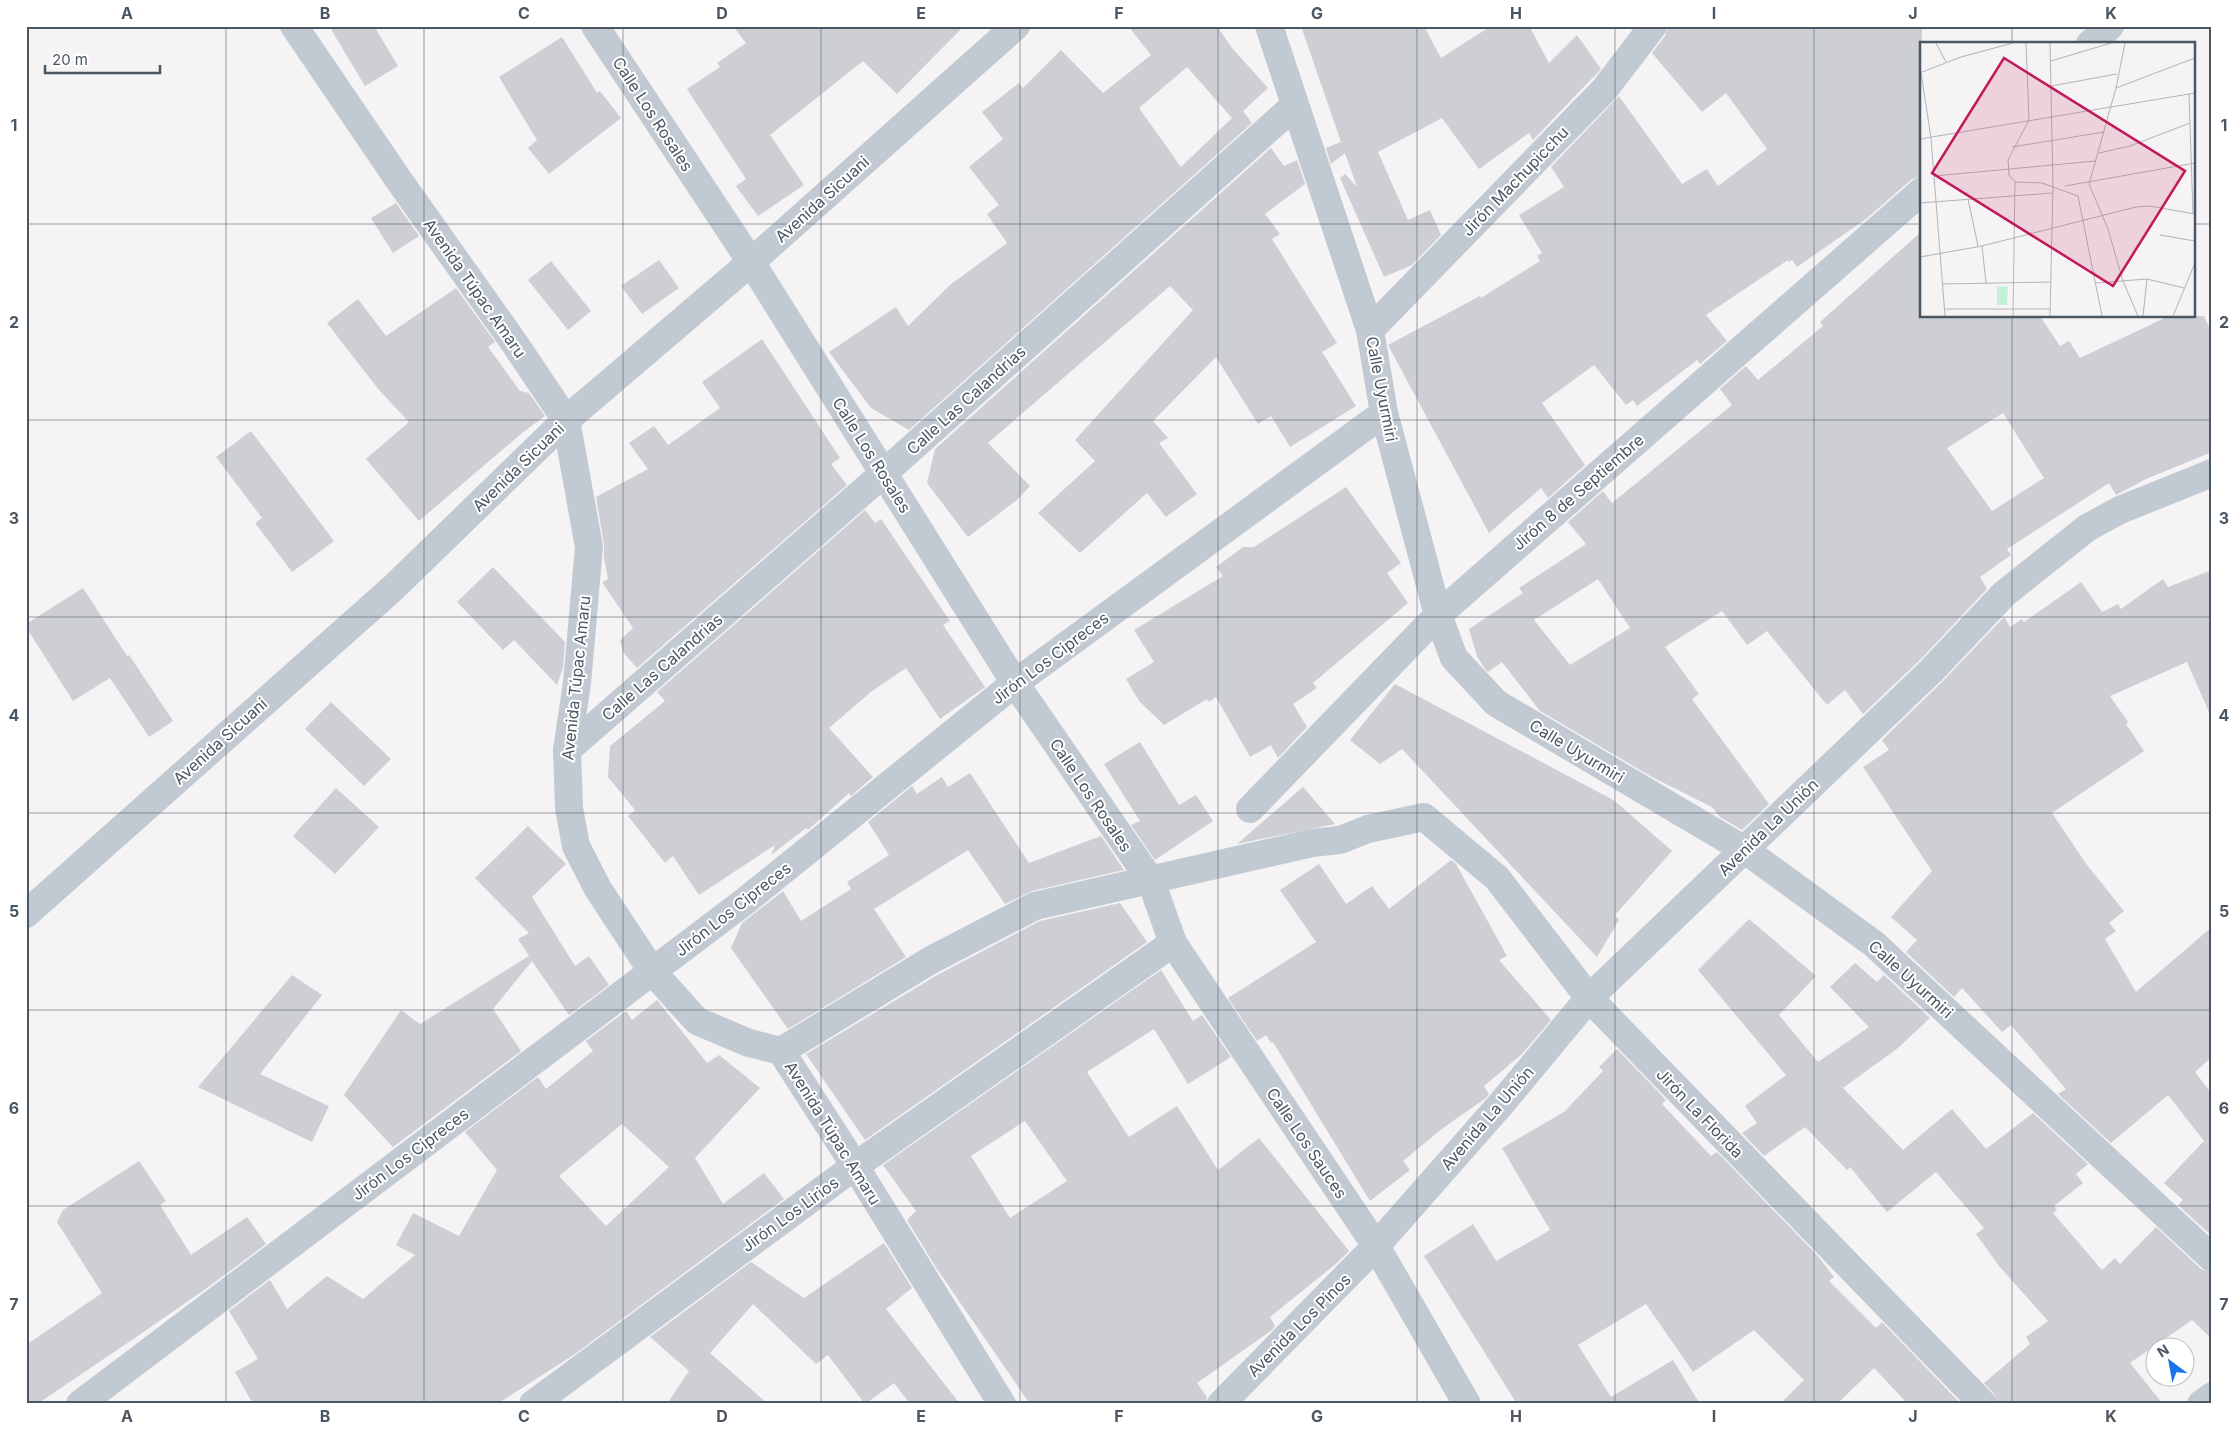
<svg xmlns="http://www.w3.org/2000/svg" width="2238" height="1430" font-family="Inter,sans-serif">
<rect width="100%" height="100%" fill="#f5f3f3"/>
<g fill="#cdcfd5" fill-rule="evenodd">
<polygon points="329,26 374,26 398,66 365,86"/>
<polygon points="733,26 964,26 897,94 863,61 770,135 804,185 758,216 736,186 746,179 687,89 720,67 717,63 746,43"/>
<path d="M1128,26H1217L1232,48L1268,88L1243,111L1252,123L909,430L871,408L829,352L896,307L908,326L950,285L1007,243L987,214L999,205L969,167L1003,139L982,112L1019,83L1023,88L1061,50L1103,93L1151,55ZM1187,67L1232,118L1181,167L1139,108Z"/>
<polygon points="1301,26 1424,26 1441,58 1491,26 1529,26 1549,63 1577,35 1601,69 1533,140 1529,133 1479,169 1442,118 1378,152 1408,220 1430,210 1441,235 1412,265 1384,277 1340,178 1345,174 1357,187 1345,153 1331,164 1326,148 1341,142"/>
<polygon points="1668,26 1922,26 1922,176 1912,179 1866,219 1797,267 1792,260 1789,262 1788,260 1706,315 1727,341 1700,364 1697,360 1637,406 1633,400 1626,405 1594,365 1542,403 1585,465 1548,498 1541,488 1489,533 1388,345 1480,296 1481,298 1540,261 1537,256 1542,253 1519,215 1564,187 1551,167 1619,96 1682,184 1707,169 1718,186 1767,149 1726,93 1702,112 1652,53 1665,36"/>
<polygon points="562,37 597,93 600,91 621,118 549,174 528,148 537,140 499,77"/>
<polygon points="1271,148 1284,166 1297,160 1305,184 1265,214 1280,234 1272,239 1337,343 1322,352 1356,406 1290,447 1271,416 1258,424 1216,357 1153,421 1168,438 1159,443 1197,494 1166,517 1147,493 1080,553 1038,513 1095,461 1075,440 1193,310 1170,286 988,443 1030,486 1017,500 968,537 927,483 935,449"/>
<polygon points="396,203 419,236 393,253 371,218"/>
<path d="M1922,231V316H2040L2060,346L2069,341L2080,358L2169,316H2204L2212,334V452L2146,479L2116,495L2109,483L2007,549L2011,555L1980,577L1987,589L1920,660L1863,714L1845,690L1827,705L1767,631L1747,645L1722,611L1665,647L1699,694L1692,699L1769,804L1742,830L1720,817L1712,807L1652,777L1540,711L1502,662L1488,672L1485,669L1477,656L1469,629L1523,593L1519,588L1586,544L1568,522L1603,491L1612,503L1732,405L1720,389L1746,366L1758,380L1823,326L1820,322ZM2003,413L2044,478L1992,511L1947,448ZM1598,579L1630,628L1570,665L1534,620Z"/>
<polygon points="659,260 679,288 642,314 621,286"/>
<polygon points="551,261 591,311 568,330 528,280"/>
<polygon points="456,288 495,342 488,347 520,391 529,393 545,416 522,433 419,521 366,459 409,422 379,390 327,323 358,299 386,336"/>
<polygon points="762,339 840,458 831,464 847,485 637,668 623,652 620,640 633,628 602,582 608,579 604,558 604,544 596,497 648,469 629,443 654,426 668,445 720,408 702,382"/>
<polygon points="251,431 334,541 292,572 255,523 262,518 216,457"/>
<polygon points="1346,487 1401,563 1387,573 1408,603 1313,683 1317,688 1293,704 1307,727 1278,758 1271,745 1250,757 1216,697 1209,702 1207,699 1164,725 1139,701 1126,679 1154,662 1134,630 1223,576 1216,567 1243,547 1254,547"/>
<polygon points="865,510 875,523 881,519 950,621 943,625 985,687 940,719 906,668 872,691 829,728 873,777 851,796 849,793 808,830 806,828 771,855 775,845 699,895 673,856 665,863 628,816 635,810 608,777 610,746 665,701 657,692"/>
<polygon points="493,567 565,642 563,668 557,685 514,640 503,650 457,602"/>
<polygon points="2212,570 2212,719 2187,662 2110,696 2128,722 2126,724 2144,751 2052,813 2087,865 2124,911 2109,923 2116,931 2105,939 2136,992 2212,927 2212,1057 2195,1072 2212,1094 2212,1236 2178,1205 2183,1200 2164,1183 2204,1141 2168,1095 2111,1143 2058,1094 2066,1089 2011,1025 2002,1032 1962,988 1954,997 1906,952 1917,940 1891,917 1932,871 1863,767 1889,750 1882,740 1942,682 2004,617 2010,627 2022,619 2024,622 2081,582 2102,612 2118,604 2121,609 2163,579 2168,587"/>
<polygon points="83,588 127,656 129,655 173,721 149,737 110,678 73,701 26,627 26,624"/>
<polygon points="1395,684 1615,801 1672,851 1615,915 1619,920 1597,957 1402,749 1380,764 1350,740"/>
<polygon points="331,702 391,759 364,786 305,729"/>
<polygon points="1140,742 1179,805 1196,795 1213,821 1155,860 1131,825 1140,821 1104,764"/>
<polygon points="970,773 1029,863 1101,836 1124,870 1032,891 1005,904 968,850 874,909 906,957 788,1029 731,948 742,923 783,891 801,921 851,889 847,882 889,855 868,822 912,786 917,794 942,777 948,787"/>
<polygon points="1303,787 1335,824 1237,844"/>
<polygon points="336,788 379,827 335,874 293,836"/>
<polygon points="528,826 566,864 532,897 575,966 589,956 609,985 569,1015 532,961 493,1009 521,1051 393,1147 344,1095 401,1010 420,1024 529,956 518,939 529,933 475,878"/>
<polygon points="1451,860 1456,864 1507,956 1499,960 1551,1020 1522,1054 1484,1086 1489,1094 1486,1098 1443,1128 1403,1161 1410,1170 1370,1201 1273,1042 1271,1043 1266,1035 1257,1041 1228,998 1316,942 1280,890 1319,864 1346,904 1372,886 1389,909"/>
<polygon points="1120,903 1147,942 865,1140 806,1054 939,974 1040,921"/>
<polygon points="1749,919 1816,976 1779,1015 1818,1062 1869,1027 1830,987 1855,963 1877,982 1884,975 1930,1018 1898,1048 1843,1088 1903,1150 1952,1109 1986,1149 2033,1113 2088,1164 2076,1174 2083,1183 2054,1206 2057,1210 2053,1213 2102,1270 2115,1258 2120,1264 2156,1227 2201,1269 2212,1273 2212,1339 2192,1320 2130,1363 2163,1404 1998,1404 1994,1394 1984,1383 2030,1344 2026,1337 2048,1321 1999,1266 1976,1234 1984,1228 1936,1172 1887,1212 1850,1167 1847,1170 1805,1127 1764,1156 1742,1133 1757,1123 1745,1106 1786,1075 1698,970"/>
<path d="M1161,970L1193,1021L1202,1015L1231,1057L1188,1084L1154,1029L1087,1072L1129,1137L1177,1106L1218,1170L1259,1138L1349,1251L1337,1263L1270,1317L1275,1326L1272,1330L1197,1383L1207,1397L1206,1404H1030L937,1269L907,1220L916,1211L883,1165ZM1025,1121L1067,1181L1010,1218L971,1156Z"/>
<polygon points="292,975 322,995 260,1074 329,1106 312,1142 198,1087"/>
<path d="M657,1000L707,1063L719,1055L760,1088L695,1158L723,1204L764,1173L784,1199L575,1354L497,1404H253L235,1372L258,1359L229,1311L270,1280L287,1309L327,1276L363,1299L415,1255L396,1245L413,1213L459,1236L497,1170L465,1132L538,1077L546,1089L593,1051L586,1041L626,1011L632,1020ZM622,1124L669,1167L606,1226L559,1176Z"/>
<polygon points="1617,1049 1666,1100 1662,1104 1711,1156 1717,1152 1817,1255 1834,1277 1829,1281 1876,1328 1882,1322 1961,1404 1908,1404 1874,1368 1837,1404 1780,1404 1804,1380 1754,1330 1693,1372 1646,1304 1578,1345 1611,1397 1673,1360 1700,1404 1517,1404 1424,1256 1473,1224 1496,1261 1550,1230 1502,1148 1564,1112 1603,1071 1599,1067"/>
<polygon points="139,1161 166,1201 160,1205 191,1255 247,1217 266,1244 207,1288 132,1340 37,1404 26,1404 26,1345 102,1293 57,1222 63,1210"/>
<polygon points="884,1243 912,1288 886,1309 960,1404 910,1404 894,1383 865,1404 828,1355 816,1364 753,1304 710,1353 768,1404 667,1404 689,1371 650,1337 751,1262 804,1298"/>
</g>
<g fill="none" stroke-linecap="round" stroke-linejoin="round">
<g stroke="#c1cad2" stroke-width="28">
<polyline points="294,26 398,179 515,344 566,420 589,547 577,683 567,750 569,808 576,846 598,889 652,971 697,1021 749,1043 781,1051 855,1166 1002,1404"/>
<polyline points="595,26 751,262 1015,683 1151,881 1173,943 1376,1246 1467,1404"/>
<polyline points="1269,26 1370,330 1384,413 1438,615 1454,658 1496,703 1745,850 1874,944 2212,1258"/>
<polyline points="2090,44 2110,26"/>
<polyline points="1370,330 1604,90 1653,26"/>
<polyline points="567,750 884,473 1294,106"/>
<polyline points="1250,809 1438,615 1922,191"/>
<polyline points="26,914 393,588 566,420 751,262 1016,26"/>
<polyline points="781,1051 931,960 1035,906 1312,843 1340,840 1368,829 1424,817 1497,878 1589,998 1983,1404"/>
<polyline points="80,1404 744,902 1015,683 1384,413"/>
<polyline points="533,1404 855,1166 1173,943"/>
<polyline points="1221,1404 1376,1246 1501,1104 1589,998 1931,671 2004,594 2087,528 2120,510 2212,473"/>
<polyline points="2201,1404 2212,1396"/>
</g>
</g>
<path fill="none" stroke="#4a5661" stroke-width="1" stroke-opacity="0.55" d="M226,26V1404M424,26V1404M623,26V1404M821,26V1404M1020,26V1404M1218,26V1404M1417,26V1404M1615,26V1404M1814,26V1404M2012,26V44M26,224H1922M2194,224H2212M2012,316V1404M26,420H2212M26,617H2212M26,813H2212M26,1010H2212M26,1206H2212"/>
<g text-anchor="middle" dominant-baseline="central" stroke-width="4" stroke-linejoin="round" paint-order="stroke">
<g font-size="16" fill="#4a5661" stroke="#fff">
<text transform="translate(653 114) rotate(57)">Calle Los Rosales</text>
<text transform="translate(1515 181) rotate(-46)">Jirón Machupicchu</text>
<text transform="translate(822 199) rotate(-42)">Avenida Sicuani</text>
<text transform="translate(475 288) rotate(55)">Avenida Túpac Amaru</text>
<text transform="translate(1382 389) rotate(79)">Calle Uyurmiri</text>
<text transform="translate(966 400) rotate(-42)">Calle Las Calandrias</text>
<text transform="translate(872 455) rotate(58)">Calle Los Rosales</text>
<text transform="translate(518 467) rotate(-44)">Avenida Sicuani</text>
<text transform="translate(1578 492) rotate(-41)">Jirón 8 de Septiembre</text>
<text transform="translate(1050 658) rotate(-37)">Jirón Los Cipreces</text>
<text transform="translate(662 667) rotate(-41)">Calle Las Calandrias</text>
<text transform="translate(576 678) rotate(-84)">Avenida Túpac Amaru</text>
<text transform="translate(220 741) rotate(-42)">Avenida Sicuani</text>
<text transform="translate(1577 751) rotate(31)">Calle Uyurmiri</text>
<text transform="translate(1091 795) rotate(56)">Calle Los Rosales</text>
<text transform="translate(1768 827) rotate(-44)">Avenida La Unión</text>
<text transform="translate(733 909) rotate(-38)">Jirón Los Cipreces</text>
<text transform="translate(1911 979) rotate(42)">Calle Uyurmiri</text>
<text transform="translate(1700 1113) rotate(46)">Jirón La Florida</text>
<text transform="translate(1487 1118) rotate(-49)">Avenida La Unión</text>
<text transform="translate(833 1133) rotate(58)">Avenida Túpac Amaru</text>
<text transform="translate(1307 1143) rotate(56)">Calle Los Sauces</text>
<text transform="translate(410 1154) rotate(-37)">Jirón Los Cipreces</text>
<text transform="translate(790 1214) rotate(-36)">Jirón Los Lirios</text>
<text transform="translate(1299 1325) rotate(-45)">Avenida Los Pinos</text>
</g>
</g>
<g transform="translate(1920 42)">
<rect width="275" height="275" fill="#f5f3f3"/>
<path d="M77,244L88,245L87,263H77Z" fill="#c3f1d5"/>
<path fill="none" stroke="#b1b4b9" stroke-width="1" d="M16,1L26,20M130,1L133,145L130,274M205,1L196,46L169,142L188,187L203,239L218,274M131,19L191,1M0,24L11,96L25,274M2,30L41,15L93,1M131,44L197,32M196,46L275,16M269,52L273,172M0,97L275,51M92,105L184,90M179,111L210,104L270,81M14,134L176,119M95,140L122,141L158,154L182,274M145,144L275,121M48,157L58,204M0,161L132,151M240,193L275,199M62,204L66,241M0,215L62,204L216,165L230,164L275,172M176,241L227,237L264,246M23,242L131,240M25,267H131M93,274L95,140L89,133L88,118L109,78L106,1M223,274L227,237M253,274L275,221"/>
<path fill="#c2185b" fill-opacity="0.15" stroke="#c2185b" stroke-width="2.5" d="M84,16L265,129L193,244L12,131Z"/>
<rect width="275" height="275" fill="none" stroke="#4a5661" stroke-width="2.5"/>
</g>
<rect width="2238" height="1430" fill="none" stroke="#ffffff" stroke-width="55"/>
<g transform="translate(2170 1362) rotate(328)"><circle r="24" fill="#ffffff" stroke="#b7bbc0"/>
<path d="M0-4L9 19L0 12L-9 19Z" fill="#1a73e8"/>
<text y="-8" font-size="14" font-weight="bold" text-anchor="middle" fill="#4a5661">N</text>
</g>
<path d="M45 65v8h115v-8" fill="none" stroke="#4a5661" stroke-width="2.5"/>
<text x="52" y="65" font-size="15" fill="#4a5661" stroke="#ffffff" stroke-width="4" paint-order="stroke">20 m</text>
<rect x="28" y="28" width="2182" height="1374" fill="none" stroke="#4a5661" stroke-width="2"/>
<g font-size="16" text-anchor="middle" font-weight="bold" fill="#4a5661">
<text x="127" y="19">A</text>
<text x="325" y="19">B</text>
<text x="524" y="19">C</text>
<text x="722" y="19">D</text>
<text x="921" y="19">E</text>
<text x="1119" y="19">F</text>
<text x="1317" y="19">G</text>
<text x="1516" y="19">H</text>
<text x="1714" y="19">I</text>
<text x="1913" y="19">J</text>
<text x="2111" y="19">K</text>
<text x="14" y="131">1</text>
<text x="2224" y="131">1</text>
<text x="14" y="328">2</text>
<text x="2224" y="328">2</text>
<text x="14" y="524">3</text>
<text x="2224" y="524">3</text>
<text x="14" y="721">4</text>
<text x="2224" y="721">4</text>
<text x="14" y="917">5</text>
<text x="2224" y="917">5</text>
<text x="14" y="1114">6</text>
<text x="2224" y="1114">6</text>
<text x="14" y="1310">7</text>
<text x="2224" y="1310">7</text>
<text x="127" y="1422">A</text>
<text x="325" y="1422">B</text>
<text x="524" y="1422">C</text>
<text x="722" y="1422">D</text>
<text x="921" y="1422">E</text>
<text x="1119" y="1422">F</text>
<text x="1317" y="1422">G</text>
<text x="1516" y="1422">H</text>
<text x="1714" y="1422">I</text>
<text x="1913" y="1422">J</text>
<text x="2111" y="1422">K</text>
</g>
</svg>
